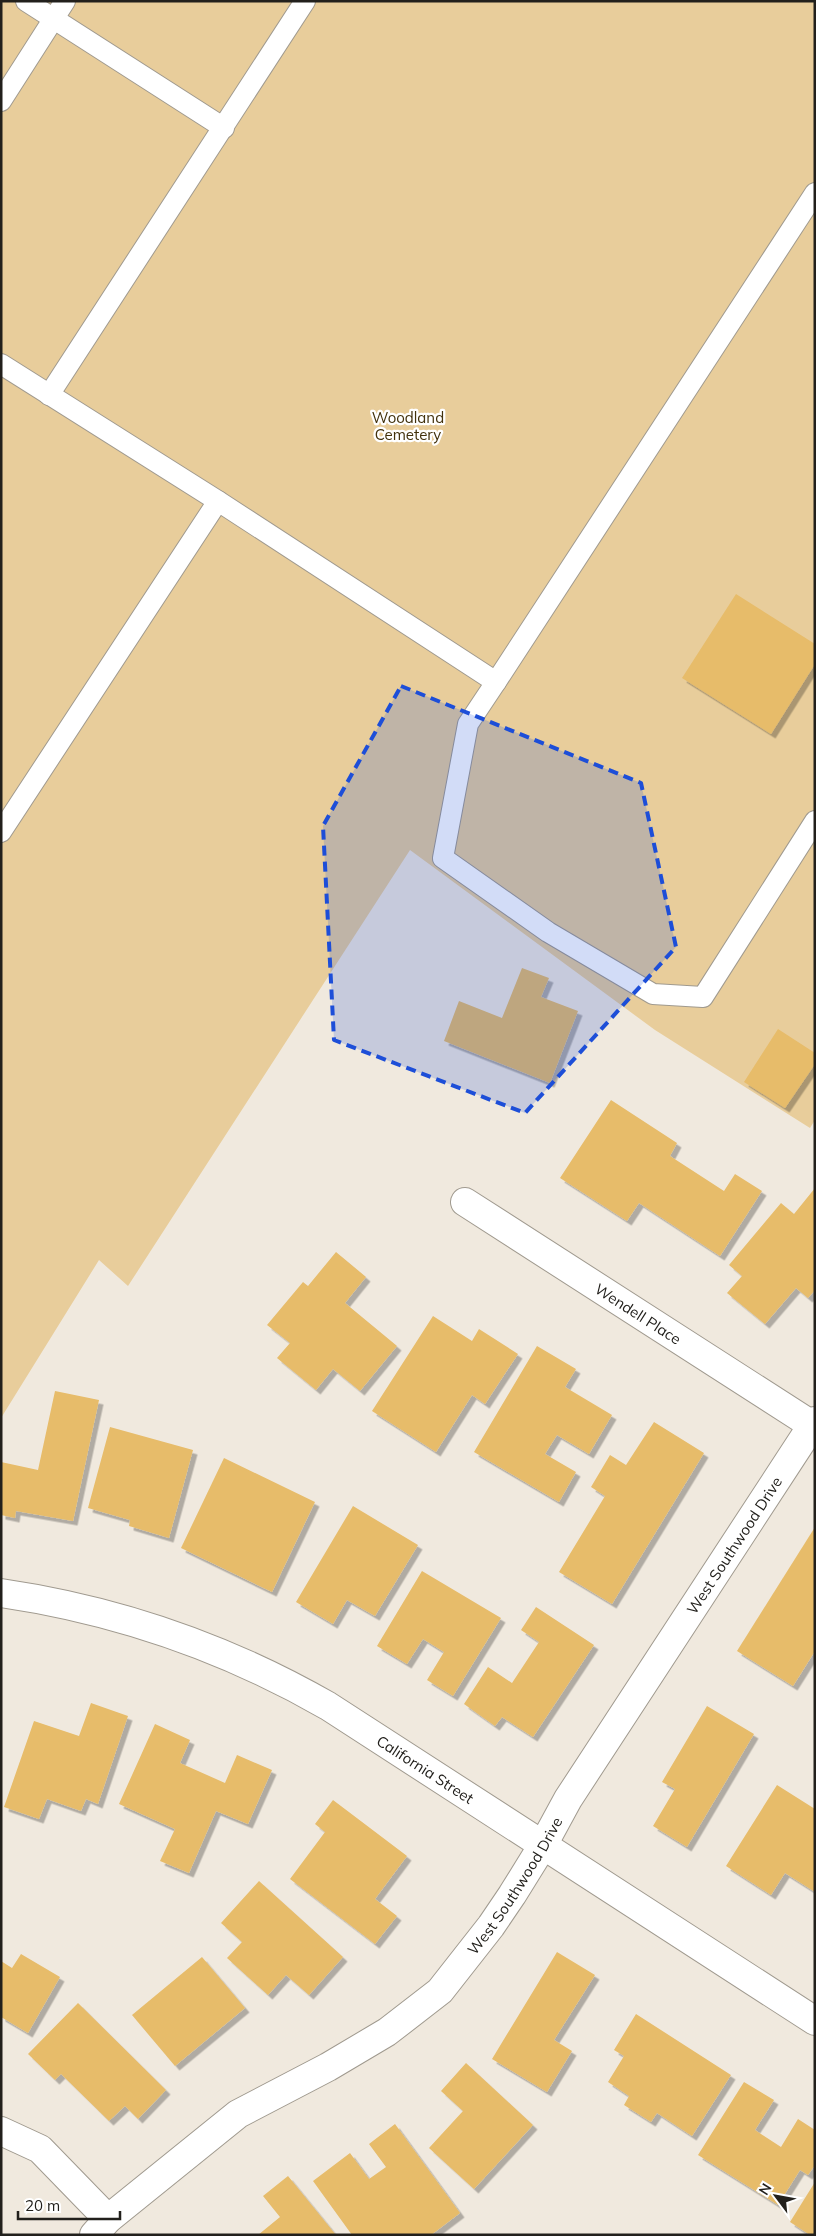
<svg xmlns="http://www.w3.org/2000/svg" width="816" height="2236" font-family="Mulish,sans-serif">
<defs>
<filter id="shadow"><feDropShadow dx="4.5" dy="4.5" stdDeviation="0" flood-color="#0004"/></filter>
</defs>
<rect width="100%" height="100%" fill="#f0e9de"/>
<polygon fill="#e8cd9b" points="1,1 815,1 815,1120 810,1128 655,1030 410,850 128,1286 99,1260 1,1418"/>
<g fill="#e7bc6a" filter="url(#shadow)">
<polygon points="736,594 815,644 815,664 771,734 682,678"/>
<polygon points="522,968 549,978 541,997 578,1011 550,1083 444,1041 459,1001 502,1018"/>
<polygon points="778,1029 815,1053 815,1064 785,1108 744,1082"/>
<polygon points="611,1100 677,1143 670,1156 724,1191 735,1174 762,1191 720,1256 639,1203 627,1221 560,1178"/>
<polygon points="815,1188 815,1290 808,1298 796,1288 765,1324 727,1293 742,1276 729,1265 781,1203 794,1214"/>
<polygon points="336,1252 366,1277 345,1303 397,1346 360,1391 333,1369 316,1390 277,1358 290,1343 267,1325 303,1282 308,1286"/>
<polygon points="433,1316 472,1341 479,1329 518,1354 485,1404 472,1395 436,1452 372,1411"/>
<polygon points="537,1346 576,1369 565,1387 612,1415 589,1454 557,1435 545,1454 576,1472 559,1502 474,1452"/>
<polygon points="55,1391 99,1400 73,1521 16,1511 15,1518 1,1515 1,1462 38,1470"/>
<polygon points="654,1422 704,1453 612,1604 559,1572 605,1496 591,1487 610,1455 626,1465"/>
<polygon points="110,1427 193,1450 169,1538 129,1526 130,1520 88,1508"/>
<polygon points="224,1458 315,1502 272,1592 181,1548"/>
<polygon points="353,1506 418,1545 375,1616 347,1600 333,1624 296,1602"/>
<polygon points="815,1527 815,1651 793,1686 737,1651"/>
<polygon points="422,1571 501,1618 453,1696 427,1680 444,1652 423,1639 407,1664 377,1646"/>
<polygon points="536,1607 594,1645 533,1737 502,1717 495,1726 464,1704 488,1667 512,1683 539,1642 521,1630"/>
<polygon points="91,1703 128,1716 98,1804 86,1799 81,1811 47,1799 39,1819 4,1807 34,1721 79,1736"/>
<polygon points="707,1706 754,1734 687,1847 653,1826 675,1789 662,1782"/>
<polygon points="155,1724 190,1740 180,1763 225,1783 237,1755 272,1770 248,1824 216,1811 189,1873 160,1861 175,1829 119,1804"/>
<polygon points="777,1785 815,1809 815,1892 785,1873 771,1895 726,1866"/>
<polygon points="333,1800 407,1856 375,1899 397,1916 375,1944 290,1879 325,1832 315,1824"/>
<polygon points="259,1881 343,1957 309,1995 286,1975 268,1995 227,1958 242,1942 221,1923"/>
<polygon points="557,1952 595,1975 554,2040 572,2051 547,2092 492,2059"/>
<polygon points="21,1954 60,1977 28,2033 1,2017 1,1961 12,1968"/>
<polygon points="202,1957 245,2008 175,2066 132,2015"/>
<polygon points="78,2003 166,2090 138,2119 125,2106 109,2121 61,2074 55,2080 28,2054"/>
<polygon points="636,2014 731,2075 692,2136 657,2113 651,2122 624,2105 629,2096 608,2082 624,2056 614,2050"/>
<polygon points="466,2063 533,2125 474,2189 429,2148 463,2111 441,2091"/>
<polygon points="744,2082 774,2100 755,2130 781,2147 798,2119 815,2130 815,2165 808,2175 800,2170 778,2205 698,2155"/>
<polygon points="395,2124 460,2213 431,2235 352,2235 313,2181 350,2153 369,2179 386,2167 369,2144"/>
<polygon points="288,2176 336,2235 258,2235 280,2217 263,2196"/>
<polygon points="815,2182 815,2235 810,2235 790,2222"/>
</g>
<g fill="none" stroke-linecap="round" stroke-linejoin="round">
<g stroke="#a09a8f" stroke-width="22">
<g id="service">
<polyline points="26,1 224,128"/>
<polyline points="1,101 65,1"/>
<polyline points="1,364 218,501 496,682 815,193"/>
<polyline points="49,395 305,1"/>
<polyline points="496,682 468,724 443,858 548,932 653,994 703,997 815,821"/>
<polyline points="1,832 218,501"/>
</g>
</g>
<g stroke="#a09a8f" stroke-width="30">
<g id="minor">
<path id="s1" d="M465,1202L815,1427"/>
<polyline points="1,2131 40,2149 108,2219"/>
<path id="s2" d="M94,2235L108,2219L238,2114L328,2067L387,2032L440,1991L491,1926L512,1895L543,1845L568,1799L815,1421"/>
</g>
</g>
<g stroke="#a09a8f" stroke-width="30">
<g id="tertiary">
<path id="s3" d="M1,1593C117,1610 227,1648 328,1706L815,2021"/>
</g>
</g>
<use href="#service" stroke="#fff" stroke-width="20"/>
<use href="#minor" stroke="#fff" stroke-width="28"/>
<use href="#tertiary" stroke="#fff" stroke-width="28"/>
</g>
<path fill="#1d4ed8" fill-opacity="0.2" stroke="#1d4ed8" stroke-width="4" stroke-dasharray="10 6" stroke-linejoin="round" d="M401,686L641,783L676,947L525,1113L334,1040L323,826Z"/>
<g text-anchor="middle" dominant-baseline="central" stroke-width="4.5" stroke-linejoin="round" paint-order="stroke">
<g font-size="15" fill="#42310c" stroke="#fff">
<text x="408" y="417">Woodland<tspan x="408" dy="17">Cemetery</tspan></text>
</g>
<g font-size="15" fill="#22201c" stroke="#fff">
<text stroke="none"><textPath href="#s1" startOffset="206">Wendell Place</textPath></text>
<text stroke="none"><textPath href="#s2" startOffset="960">West Southwood Drive</textPath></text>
<text stroke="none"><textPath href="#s3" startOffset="464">California Street</textPath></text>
<text stroke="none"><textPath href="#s2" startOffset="555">West Southwood Drive</textPath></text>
</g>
</g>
<rect width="816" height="2236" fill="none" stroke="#22201c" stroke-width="5"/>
<g transform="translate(776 2196) rotate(302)" stroke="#ffffff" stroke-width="4" paint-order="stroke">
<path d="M0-4L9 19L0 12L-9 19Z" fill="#22201c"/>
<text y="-8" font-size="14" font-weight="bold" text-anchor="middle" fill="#22201c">N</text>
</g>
<path d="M18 2211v8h102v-8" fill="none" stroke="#22201c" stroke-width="2.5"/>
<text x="25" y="2211" font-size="15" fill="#22201c" stroke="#ffffff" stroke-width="4" paint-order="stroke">20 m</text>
</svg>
